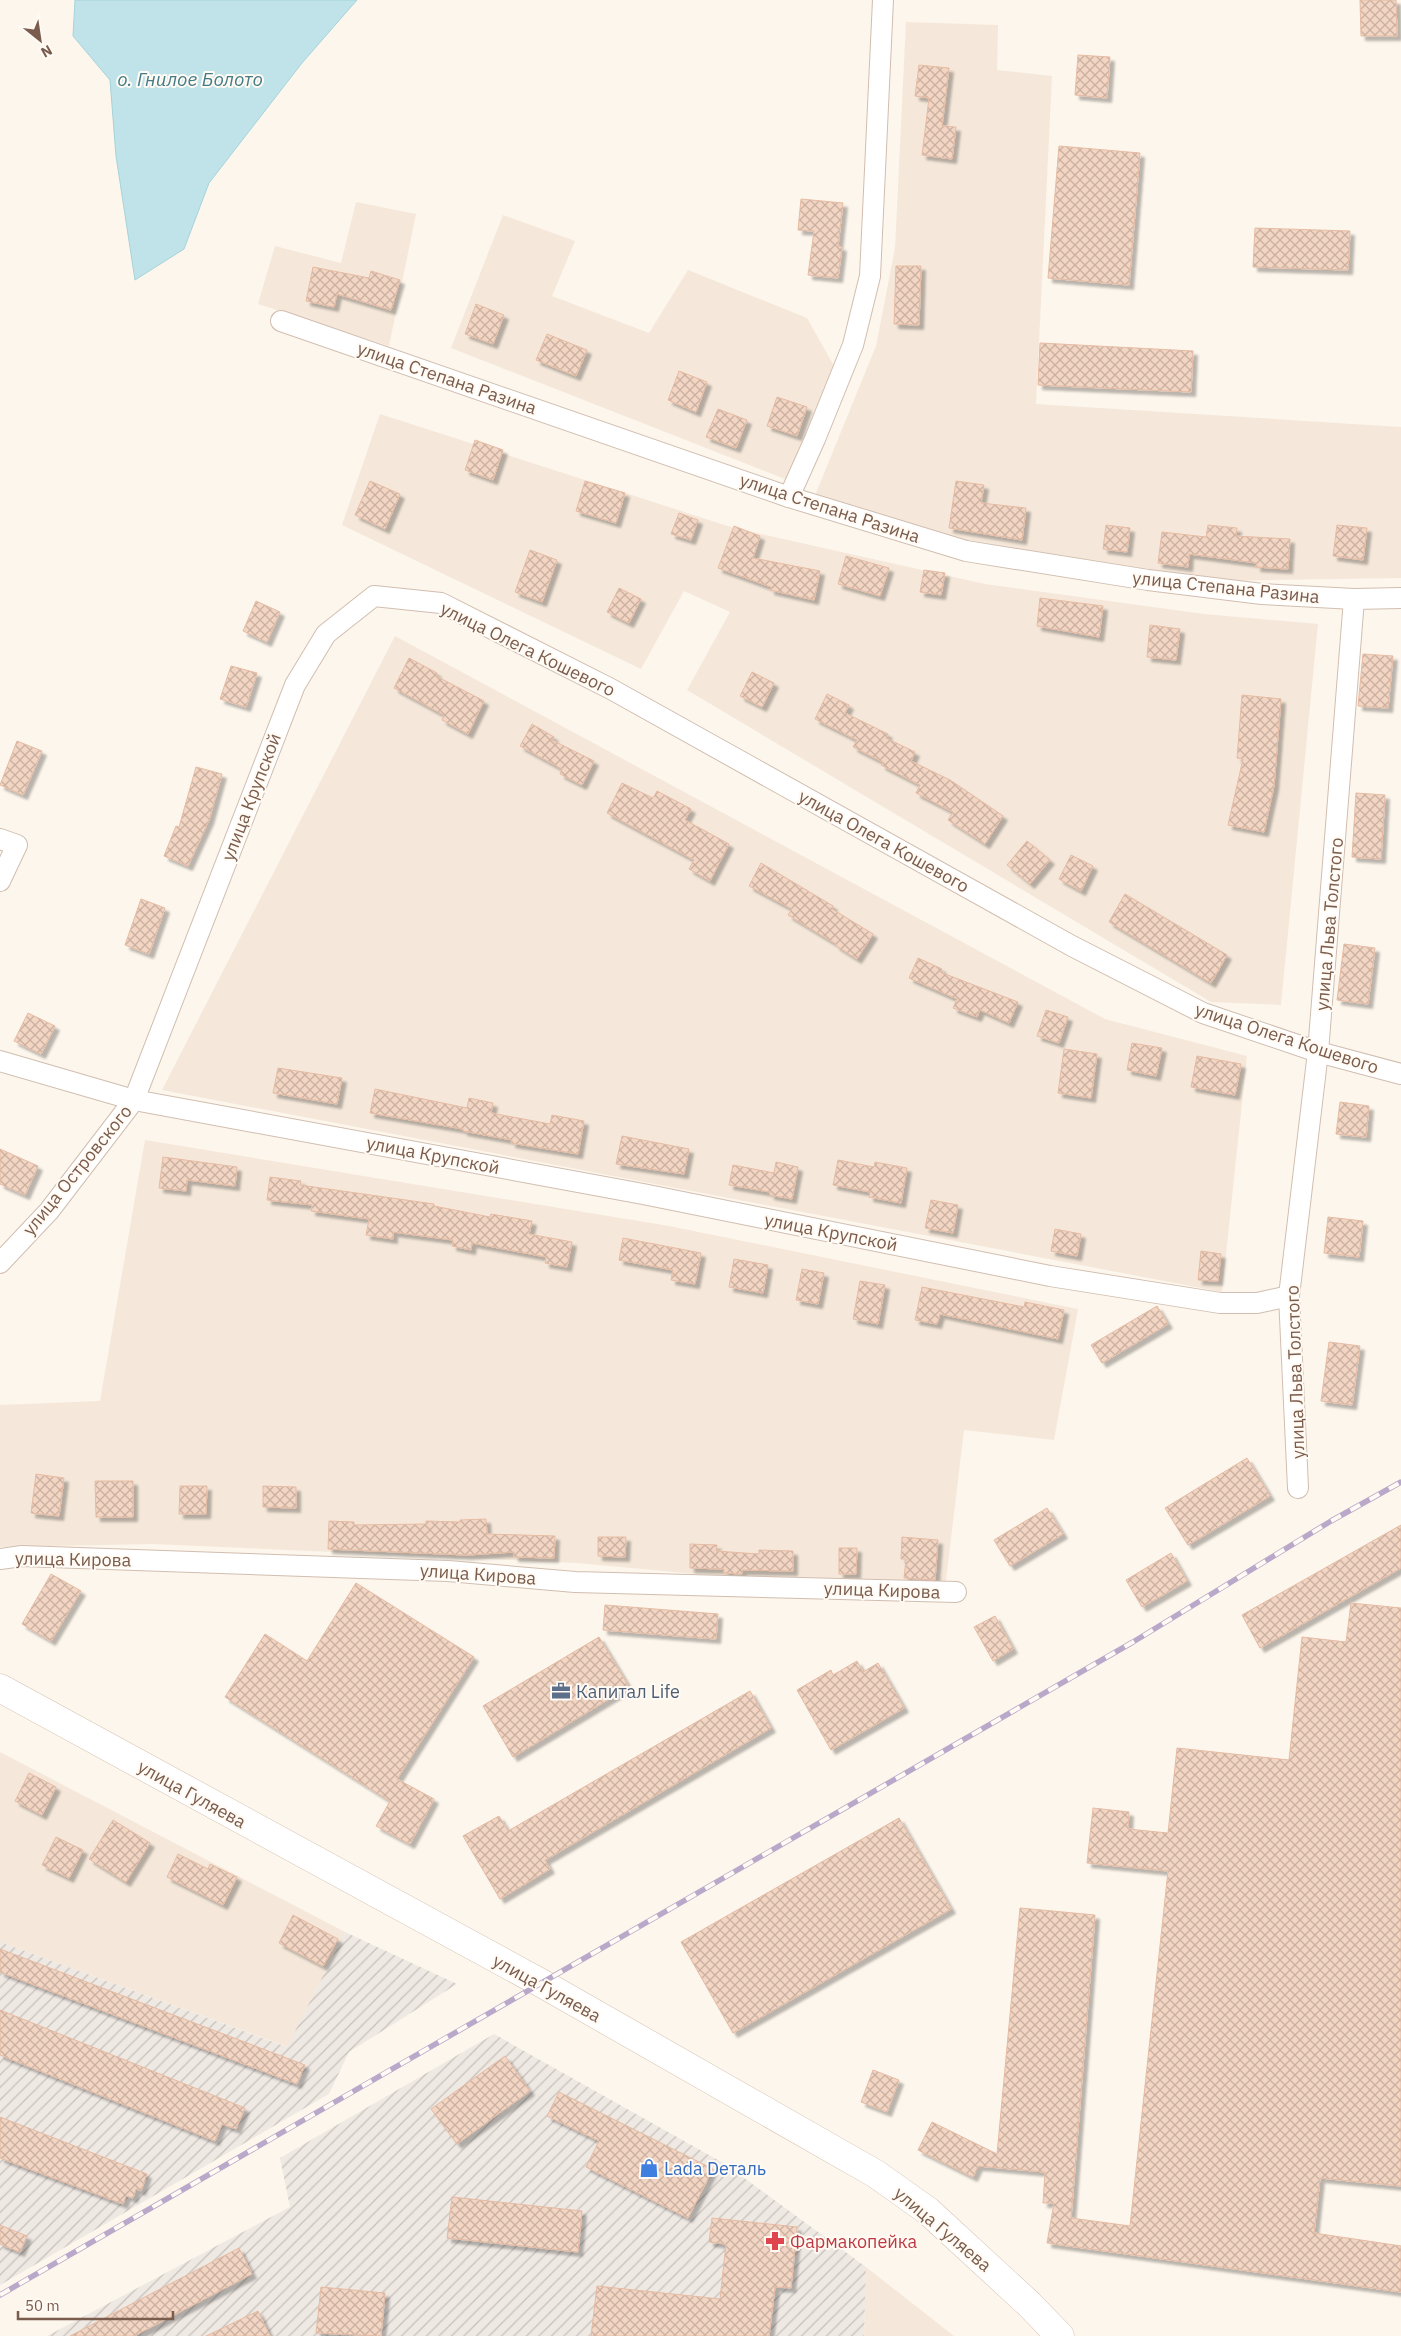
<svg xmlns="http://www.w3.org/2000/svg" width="1401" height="2336" font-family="'IBM Plex Sans',sans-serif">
<defs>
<pattern id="industrial-furrows" width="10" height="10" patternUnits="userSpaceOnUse" patternTransform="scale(1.25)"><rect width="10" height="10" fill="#efe9e4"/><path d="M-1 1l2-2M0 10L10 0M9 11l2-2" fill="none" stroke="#c7c0bb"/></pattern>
<pattern id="building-cross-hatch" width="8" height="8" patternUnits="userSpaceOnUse" patternTransform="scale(1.25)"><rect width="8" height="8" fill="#f3d5c3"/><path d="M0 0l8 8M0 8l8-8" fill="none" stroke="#cab0a1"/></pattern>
<filter id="shadow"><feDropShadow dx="4.5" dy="4.5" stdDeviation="1" flood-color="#0004"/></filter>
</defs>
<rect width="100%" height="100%" fill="#fdf6ec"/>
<g fill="#f5e8da">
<polygon points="906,22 998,25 997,70 1052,76 1036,404 1401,427 1401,578 1213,581 957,545 814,498 876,346 895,248"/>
<polygon points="356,202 416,214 389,346 258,304 275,246 341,263"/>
<polygon points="503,215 575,241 552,296 649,333 688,270 807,318 834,366 790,481 451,348"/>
<polygon points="380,414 734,528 985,584 1204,614 1318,624 1281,1005 1211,1002 687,690 730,612 684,591 641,669 342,525"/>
<polygon points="395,636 1105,1019 1247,1056 1222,1292 162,1090"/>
<polygon points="145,1140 669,1226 1078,1309 1054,1440 964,1430 944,1597 577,1563 153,1544 0,1547 0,1405 100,1401"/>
<polygon points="0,1752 345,1932 288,2047 0,1942"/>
<polygon points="866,2267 954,2336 864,2336"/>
</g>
<g fill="url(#industrial-furrows)">
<polygon points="345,1932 457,1984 349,2052 329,2094 0,2285 0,1942 287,2047"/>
<polygon points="494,2034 725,2164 866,2267 864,2336 47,2336 290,2207 280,2158"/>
</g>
<polygon fill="#bfe3e8" stroke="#a5d3da" points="75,0 357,0 302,63 209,183 184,249 135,280 116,156 110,80 73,36"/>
<g fill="url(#building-cross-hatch)" stroke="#e6bba3" filter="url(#shadow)">
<polygon points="1360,0 1396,0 1397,36 1361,36"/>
<polygon points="1078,55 1110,57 1107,98 1075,95"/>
<polygon points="919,65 949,68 942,126 956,127 952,159 922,155 929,98 915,96"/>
<polygon points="1059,146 1140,153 1129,285 1048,278"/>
<polygon points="801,199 843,203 838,246 842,247 838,278 808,275 814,231 798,230"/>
<polygon points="1255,228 1350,231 1348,270 1253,267"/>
<polygon points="896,266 921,266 919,325 894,324"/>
<polygon points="313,267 369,278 371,271 400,280 391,310 337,294 334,307 306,301"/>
<polygon points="476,304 504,315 493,344 465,334"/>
<polygon points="547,334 587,350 576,376 536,360"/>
<polygon points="1040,343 1193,351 1191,392 1038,385"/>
<polygon points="679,371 707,382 696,412 668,400"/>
<polygon points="777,397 807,407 797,436 767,426"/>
<polygon points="718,409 747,420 736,448 706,437"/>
<polygon points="475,440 503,450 493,480 465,470"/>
<polygon points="370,481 400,494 385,529 355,515"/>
<polygon points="585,481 625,493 616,523 576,511"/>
<polygon points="956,481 984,485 981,503 1026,508 1022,540 949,528"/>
<polygon points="679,513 698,520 691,540 671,534"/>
<polygon points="1106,525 1130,528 1127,552 1103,549"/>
<polygon points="1208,525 1237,528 1236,536 1290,539 1288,569 1256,567 1257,563 1189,554 1188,567 1158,563 1162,532 1206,537"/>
<polygon points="1337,525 1367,528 1363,560 1333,556"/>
<polygon points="734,526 760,536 753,558 820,571 814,600 770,590 771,587 718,568"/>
<polygon points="530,550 557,560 542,602 515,592"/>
<polygon points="846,556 889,568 880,596 838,584"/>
<polygon points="924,570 945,573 941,595 920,592"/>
<polygon points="619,588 641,599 629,623 607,612"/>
<polygon points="1040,598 1103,606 1099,637 1037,626"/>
<polygon points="256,601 280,612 267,642 243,631"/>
<polygon points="1150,625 1180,629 1176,660 1147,657"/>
<polygon points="1363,654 1393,656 1388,708 1358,706"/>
<polygon points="409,658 437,673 436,676 484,701 468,734 442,720 444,715 394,688"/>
<polygon points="231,666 257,673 246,707 220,699"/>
<polygon points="752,672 774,683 762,707 740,696"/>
<polygon points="827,694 849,705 845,713 888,734 886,738 915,752 911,761 950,780 1003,816 985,844 948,820 953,812 916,793 920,785 881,765 883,762 853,747 857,740 815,719"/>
<polygon points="1242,695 1281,699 1274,786 1264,832 1228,825 1243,759 1237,758"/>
<polygon points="532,724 554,737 552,740 594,761 582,785 560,774 562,769 520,746"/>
<polygon points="17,741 42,751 23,795 0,785"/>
<polygon points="196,767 222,774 209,820 188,866 164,856 176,826 179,827"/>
<polygon points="622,783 653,798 657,791 691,809 685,820 729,844 710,881 689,869 694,860 607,813"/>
<polygon points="1356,793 1385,795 1381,859 1352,857"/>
<polygon points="1027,841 1050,860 1030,884 1007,865"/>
<polygon points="1071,855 1093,866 1081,891 1059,879"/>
<polygon points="761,863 833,906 832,909 873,934 857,959 835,945 836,944 788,915 792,909 749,886"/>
<polygon points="1125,894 1227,955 1211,983 1109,922"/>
<polygon points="141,899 165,908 149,954 125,945"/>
<polygon points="1344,944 1375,948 1368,1004 1337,1000"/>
<polygon points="918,958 942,969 940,972 1018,1002 1009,1023 980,1010 977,1017 953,1008 957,999 909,978"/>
<polygon points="1046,1010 1068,1017 1059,1043 1037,1036"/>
<polygon points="28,1013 55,1026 41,1054 14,1041"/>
<polygon points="1132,1043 1162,1048 1156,1076 1127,1070"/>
<polygon points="1064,1049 1097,1054 1091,1098 1058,1093"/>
<polygon points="1197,1056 1241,1064 1235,1095 1191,1087"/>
<polygon points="278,1068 342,1078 337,1104 273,1093"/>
<polygon points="375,1089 467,1108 469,1098 493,1103 491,1113 550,1124 552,1115 584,1121 578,1154 511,1143 512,1140 463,1131 463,1129 370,1113"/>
<polygon points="1340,1102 1369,1106 1366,1137 1336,1134"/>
<polygon points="622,1136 689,1149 684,1174 616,1164"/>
<polygon points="0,1149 38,1166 25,1195 0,1184"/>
<polygon points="163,1157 237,1167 235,1186 187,1180 186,1191 159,1188"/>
<polygon points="838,1160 874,1167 875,1162 907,1168 901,1203 869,1197 870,1192 833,1185"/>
<polygon points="776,1162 798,1167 792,1199 770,1195 770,1192 729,1185 733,1165 774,1173"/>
<polygon points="270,1177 301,1181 300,1185 434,1204 434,1206 490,1217 491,1214 532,1221 529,1234 572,1242 567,1267 545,1263 546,1257 472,1243 471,1250 452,1246 453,1240 393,1232 393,1239 366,1235 369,1219 311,1211 312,1205 267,1200"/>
<polygon points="931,1200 958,1205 953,1233 925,1228"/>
<polygon points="1328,1217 1363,1221 1359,1257 1324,1253"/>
<polygon points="1055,1229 1081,1234 1077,1256 1051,1251"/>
<polygon points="623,1238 701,1253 695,1284 671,1280 673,1270 619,1260"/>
<polygon points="1201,1251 1221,1254 1218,1281 1198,1280"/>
<polygon points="734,1259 768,1265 763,1293 729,1287"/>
<polygon points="802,1269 824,1273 818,1304 796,1300"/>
<polygon points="860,1281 885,1285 878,1324 853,1319"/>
<polygon points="922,1287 1024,1307 1025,1302 1064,1310 1058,1339 940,1314 937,1324 915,1320"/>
<polygon points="1157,1306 1168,1324 1102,1363 1091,1345"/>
<polygon points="1329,1342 1360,1346 1352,1405 1321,1401"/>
<polygon points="1247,1458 1270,1496 1188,1545 1165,1508"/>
<polygon points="36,1474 64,1478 59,1516 31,1513"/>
<polygon points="95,1481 133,1481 133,1517 96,1517"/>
<polygon points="180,1486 207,1486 206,1514 179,1514"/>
<polygon points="263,1486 296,1487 296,1508 263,1507"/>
<polygon points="1047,1508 1063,1534 1010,1566 994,1540"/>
<polygon points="486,1519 487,1534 555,1536 554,1558 514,1557 514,1552 467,1555 328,1549 329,1521 354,1522 354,1525 426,1524 426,1521 460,1522 460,1520"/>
<polygon points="1401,1525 1401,1568 1260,1648 1242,1615"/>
<polygon points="598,1537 626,1537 625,1557 598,1556"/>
<polygon points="902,1537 938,1540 935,1580 904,1578 906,1559 901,1559"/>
<polygon points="690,1544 717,1545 716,1551 759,1554 759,1550 793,1551 793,1571 742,1570 742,1574 724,1573 724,1569 690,1568"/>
<polygon points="839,1548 857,1548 856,1574 839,1574"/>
<polygon points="1171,1553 1187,1581 1142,1607 1126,1580"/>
<polygon points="51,1574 81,1591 51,1641 22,1624"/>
<polygon points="356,1583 474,1657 397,1779 434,1799 410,1844 376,1826 390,1801 225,1697 265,1634 307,1661"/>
<polygon points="1351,1603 1401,1608 1401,2186 1320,2178 1314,2233 1401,2246 1401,2292 1047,2243 1054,2203 1043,2203 1045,2172 978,2166 973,2177 918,2150 932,2122 997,2154 1020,1908 1095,1915 1071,2218 1130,2226 1168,1871 1087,1863 1093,1808 1129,1812 1128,1829 1168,1833 1177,1748 1289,1760 1302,1637 1346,1642"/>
<polygon points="605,1605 718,1614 716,1639 603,1630"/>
<polygon points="995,1616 1013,1649 993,1661 974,1627"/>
<polygon points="599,1637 629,1687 513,1757 483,1706"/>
<polygon points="857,1661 863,1672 878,1663 904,1708 831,1750 797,1690 831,1670 833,1675"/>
<polygon points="750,1691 771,1728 545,1860 550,1869 500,1899 463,1836 499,1816 508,1831"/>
<polygon points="29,1773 56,1787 42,1815 15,1801"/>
<polygon points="899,1818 951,1909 733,2033 681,1942"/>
<polygon points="113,1820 150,1843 126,1882 89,1859"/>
<polygon points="56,1837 83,1850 69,1878 42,1865"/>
<polygon points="178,1854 208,1869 210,1864 237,1877 223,1905 167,1877"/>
<polygon points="293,1915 338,1939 323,1966 279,1943"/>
<polygon points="0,1949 305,2065 297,2084 0,1972"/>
<polygon points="0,2010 245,2108 236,2129 222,2124 215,2141 0,2055"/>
<polygon points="505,2056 530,2091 457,2144 431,2109"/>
<polygon points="873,2070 899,2080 887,2112 861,2102"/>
<polygon points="559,2092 713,2169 688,2218 586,2167 599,2141 547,2116"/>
<polygon points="0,2117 147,2174 141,2191 136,2189 133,2198 126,2196 123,2204 0,2158"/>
<polygon points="452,2197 582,2211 578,2252 447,2238"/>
<polygon points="712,2218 797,2227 791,2288 775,2287 769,2336 591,2336 597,2286 720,2299 726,2244 709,2242"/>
<polygon points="0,2225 27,2236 20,2252 0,2244"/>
<polygon points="239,2248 252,2274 134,2336 70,2336"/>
<polygon points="321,2287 385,2293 381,2336 316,2333"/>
<polygon points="258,2311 270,2336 206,2336"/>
</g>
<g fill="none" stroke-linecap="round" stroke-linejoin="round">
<g stroke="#d1beb0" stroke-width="22">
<g id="street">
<polyline points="281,321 789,497 966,551 1148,580 1262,594 1354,599 1401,598"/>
<polyline points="789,497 815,439 853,345 870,276 883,0"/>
<polyline points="0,839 17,845 0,881"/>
<polyline points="0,1061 134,1100 49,1211 0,1263"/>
<polyline points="1289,1296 1257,1303 1220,1303 1050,1276 643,1194 134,1100 295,685 326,634 374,596 441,603 611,689 1072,946 1203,1013 1318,1052 1401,1074"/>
<polyline points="1298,1488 1289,1296 1318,1052 1354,599"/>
<polyline points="0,1559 22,1556 448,1571 575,1582 956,1592"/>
</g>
</g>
<g stroke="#d6c0b0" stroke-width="29">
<polyline id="secondary" points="0,1688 543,1984 876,2174 928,2211 1029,2304 1060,2336"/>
</g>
<use href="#street" stroke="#fff" stroke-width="20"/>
<use href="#secondary" stroke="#fff" stroke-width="28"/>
<g stroke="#b9a8c9" stroke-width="5.5">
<polyline id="rail" points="0,2295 1133,1642 1331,1521 1401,1482"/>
</g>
<use href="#rail" stroke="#fffaf3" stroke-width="4" stroke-dasharray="11" stroke-linecap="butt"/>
</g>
<defs>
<g id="office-bare" transform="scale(1.5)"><path d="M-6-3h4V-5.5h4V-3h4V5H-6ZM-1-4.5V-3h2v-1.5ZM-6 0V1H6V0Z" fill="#5c6f8a" stroke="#fffaf3" stroke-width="2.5" paint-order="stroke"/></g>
<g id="shop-bare" transform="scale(1.5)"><path d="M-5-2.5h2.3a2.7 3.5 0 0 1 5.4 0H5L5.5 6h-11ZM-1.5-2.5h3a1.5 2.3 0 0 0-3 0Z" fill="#3f7fe0" stroke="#fffaf3" stroke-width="2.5" paint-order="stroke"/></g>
<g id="pharmacy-bare" transform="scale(1.5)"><path d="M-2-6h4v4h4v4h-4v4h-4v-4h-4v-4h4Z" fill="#e0444e" stroke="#fffaf3" stroke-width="2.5" paint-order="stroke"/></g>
</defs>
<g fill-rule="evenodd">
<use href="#office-bare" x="561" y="1691"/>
<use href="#shop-bare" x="649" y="2168"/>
<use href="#pharmacy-bare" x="775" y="2241"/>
</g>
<g text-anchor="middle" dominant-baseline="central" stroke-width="4" stroke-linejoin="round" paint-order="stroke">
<g font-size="18" fill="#7a5c4d" stroke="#fffaf3">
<text transform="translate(447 378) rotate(19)">улица Степана Разина</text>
<text transform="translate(830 508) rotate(18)">улица Степана Разина</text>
<text transform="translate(1226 587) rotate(6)">улица Степана Разина</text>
<text transform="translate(528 649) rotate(26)">улица Олега Кошевого</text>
<text transform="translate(251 797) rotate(-69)">улица Крупской</text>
<text transform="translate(884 841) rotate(29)">улица Олега Кошевого</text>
<text transform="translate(1329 924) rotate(-85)">улица Льва Толстого</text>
<text transform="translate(1287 1038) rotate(18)">улица Олега Кошевого</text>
<text transform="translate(433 1155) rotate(11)">улица Крупской</text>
<text transform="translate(77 1170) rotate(-51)">улица Островского</text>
<text transform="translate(831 1232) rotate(11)">улица Крупской</text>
<text transform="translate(1295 1372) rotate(-92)">улица Льва Толстого</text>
<text transform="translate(73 1559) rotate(1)">улица Кирова</text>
<text transform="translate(478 1574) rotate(4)">улица Кирова</text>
<text transform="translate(882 1590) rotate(2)">улица Кирова</text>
<text transform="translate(192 1794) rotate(29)">улица Гуляева</text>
<text transform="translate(547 1988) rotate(29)">улица Гуляева</text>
<text transform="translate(943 2229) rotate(40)">улица Гуляева</text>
</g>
<g font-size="18" fill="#4e5e75" stroke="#fffaf3" text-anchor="start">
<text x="576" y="1691">Капитал Life</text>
</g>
<g font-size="18" fill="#366cbe" stroke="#fffaf3" text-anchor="start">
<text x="664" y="2168">Lada Dеталь</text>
</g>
<g font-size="18" fill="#be3a42" stroke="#fffaf3" text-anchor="start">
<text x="790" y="2241">Фармакопейка</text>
</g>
<g font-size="19" font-style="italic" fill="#437c86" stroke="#fffaf3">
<text x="190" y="79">о. Гнилое Болото</text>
</g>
</g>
<g transform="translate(40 40) rotate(150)" stroke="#fffaf3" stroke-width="4" paint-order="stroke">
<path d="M0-4L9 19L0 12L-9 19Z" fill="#7a5c4d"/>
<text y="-8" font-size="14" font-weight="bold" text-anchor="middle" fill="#7a5c4d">N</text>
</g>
<path d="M18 2311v8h155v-8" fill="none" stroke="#7a5c4d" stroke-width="2.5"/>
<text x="25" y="2311" font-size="15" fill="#7a5c4d" stroke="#fffaf3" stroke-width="4" paint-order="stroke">50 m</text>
</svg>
